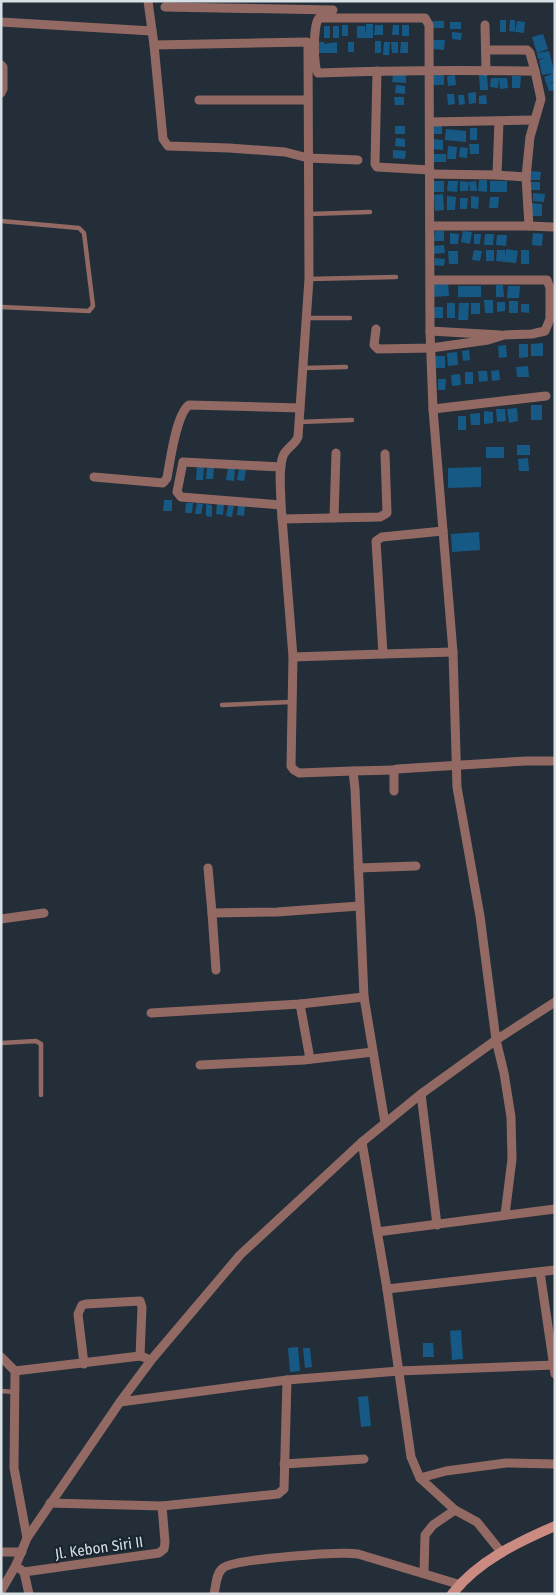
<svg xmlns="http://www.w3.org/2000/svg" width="556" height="1595" font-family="'Fira Sans Condensed',sans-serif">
<rect width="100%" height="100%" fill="#232e38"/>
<g fill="#175985">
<rect x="500" y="20" width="6" height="12"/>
<polygon points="510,20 515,20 515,32 517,21 525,22 524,33 509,31"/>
<rect x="432" y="21" width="12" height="7"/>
<rect x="450" y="22" width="11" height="7"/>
<polygon points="366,24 373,24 373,38 357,38 357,26 365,26 366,36"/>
<rect x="342" y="25" width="6" height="11"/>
<polygon points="375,25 383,25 383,35 374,35"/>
<polygon points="393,25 399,25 399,35 392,35"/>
<rect x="402" y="25" width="7" height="11"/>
<rect x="324" y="26" width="6" height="12"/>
<rect x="333" y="26" width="6" height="12"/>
<polygon points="452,32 462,33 461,40 452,39"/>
<polygon points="543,34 548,49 537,53 532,37"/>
<polygon points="433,40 445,40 444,50 432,49"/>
<rect x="375" y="41" width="6" height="12"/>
<polygon points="316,42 324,42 324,44 337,42 337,53 315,53"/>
<rect x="348" y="42" width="6" height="10"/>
<polygon points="384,42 390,42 389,55 383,55"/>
<polygon points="391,42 398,42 398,53 392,53"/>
<polygon points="401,42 408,42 408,53 400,53"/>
<polygon points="549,51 555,75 555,81 547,85 555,82 555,90 549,91 544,77 554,73 542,75 539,60 546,58 538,59 537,53"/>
<polygon points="444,73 444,85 432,85 432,74"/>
<polygon points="393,74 406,75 406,83 392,82"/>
<polygon points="455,75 456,85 448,86 447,76"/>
<polygon points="479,75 487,75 488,90 480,90"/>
<polygon points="512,76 521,76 520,88 512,88"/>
<polygon points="491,78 507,78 508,88 500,89 499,78 498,88 490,87"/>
<polygon points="396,85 405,86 405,94 395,93"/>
<polygon points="476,92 476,103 469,104 468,93"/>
<polygon points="447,94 454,94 455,104 448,105"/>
<polygon points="458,95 464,95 465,104 459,105"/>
<polygon points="486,95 487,104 479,104 479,96"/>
<polygon points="394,97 404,97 404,105 395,105"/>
<rect x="395" y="126" width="10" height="8"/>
<polygon points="432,126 442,126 442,134 431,134"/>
<rect x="470" y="128" width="7" height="12"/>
<polygon points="446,129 466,131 466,142 445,140"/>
<polygon points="396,138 405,139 405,147 395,146"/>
<polygon points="433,139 443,140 443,150 432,149"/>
<polygon points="469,144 479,144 479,154 470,154"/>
<polygon points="448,146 457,147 456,159 447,159"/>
<polygon points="460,147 468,148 467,158 459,157"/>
<polygon points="393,150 406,151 405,159 393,158"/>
<rect x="432" y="154" width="14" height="8"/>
<polygon points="530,171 541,172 540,180 529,180"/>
<polygon points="479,180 487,180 487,192 478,191"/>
<rect x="432" y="181" width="12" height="11"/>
<polygon points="448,181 458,181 457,192 447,191"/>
<polygon points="460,181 469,182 468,191 460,191"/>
<polygon points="476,181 477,191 470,191 469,182"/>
<rect x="490" y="181" width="17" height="11"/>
<rect x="530" y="182" width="10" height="8"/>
<polygon points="533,193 545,194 544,202 533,201"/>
<polygon points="443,194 444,210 435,211 434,195"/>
<polygon points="447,196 456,197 455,210 447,210"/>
<polygon points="471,196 479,197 478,209 471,208"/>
<polygon points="490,197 499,197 498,208 489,208"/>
<polygon points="460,198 468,198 467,209 460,209"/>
<polygon points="531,203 542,204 542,216 531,216"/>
<polygon points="435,231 444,231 444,241 434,241"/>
<polygon points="463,231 472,232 470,244 461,242"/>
<polygon points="450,233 459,234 458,244 450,244"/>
<polygon points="533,233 543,234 542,246 532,245"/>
<polygon points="474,234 481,234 480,244 474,244"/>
<polygon points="485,234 494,234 493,245 484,245"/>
<polygon points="497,235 507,235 506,246 496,245"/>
<polygon points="444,245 445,253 432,254 431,246"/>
<polygon points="506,249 518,251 516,263 496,261 497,250 505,250 505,257"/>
<polygon points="474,250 482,251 480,261 472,260"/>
<rect x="486" y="250" width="8" height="11"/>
<rect x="521" y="250" width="8" height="14"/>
<polygon points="448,251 458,251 458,264 449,264"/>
<polygon points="435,258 445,259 444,266 434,265"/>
<polygon points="448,282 449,296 431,297 430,283"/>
<polygon points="496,285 503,285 504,297 496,297"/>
<rect x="458" y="286" width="23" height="11"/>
<polygon points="508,286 520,286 519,298 507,298"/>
<polygon points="484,300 493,300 493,313 485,313"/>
<rect x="509" y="301" width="9" height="12"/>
<polygon points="497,302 505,302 505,311 497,312"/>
<rect x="447" y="303" width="8" height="15"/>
<polygon points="459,303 469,303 468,320 458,320"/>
<rect x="471" y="303" width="9" height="11"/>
<polygon points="521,304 529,304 529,313 521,312"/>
<rect x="431" y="307" width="12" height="11"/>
<polygon points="543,343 543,356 531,356 531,344"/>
<polygon points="519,344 528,344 528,357 519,358"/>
<polygon points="506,345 507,357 499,358 498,346"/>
<polygon points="469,350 470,360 463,361 462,351"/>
<polygon points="457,352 458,365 448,366 447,353"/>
<rect x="434" y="356" width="11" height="12"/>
<polygon points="528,366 529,377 517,377 516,367"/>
<polygon points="499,370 500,380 492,381 491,371"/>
<polygon points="478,371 487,371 488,381 479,382"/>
<rect x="465" y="372" width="8" height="12"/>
<polygon points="460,374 461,385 452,386 451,375"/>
<polygon points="438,379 446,379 445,390 438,390"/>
<rect x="531" y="405" width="11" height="15"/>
<polygon points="517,408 518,421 509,423 507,409"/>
<polygon points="496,409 505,409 506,421 497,422"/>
<polygon points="484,411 493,412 493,423 484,424"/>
<polygon points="480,413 480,425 471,425 470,414"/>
<rect x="458" y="416" width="8" height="14"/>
<rect x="517" y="445" width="13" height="10"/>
<rect x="486" y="447" width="18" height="11"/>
<polygon points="528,458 529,471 519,471 518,459"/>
<polygon points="197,465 204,466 203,480 196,480"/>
<polygon points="228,467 235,468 234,481 226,480"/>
<polygon points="481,467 481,487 448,488 448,468"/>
<polygon points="207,468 214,468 213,479 206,479"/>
<polygon points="239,469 246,470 244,481 237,480"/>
<polygon points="164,500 172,500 172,511 163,511"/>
<polygon points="186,503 193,503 192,513 185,513"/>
<polygon points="197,503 203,504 201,514 195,514"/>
<polygon points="206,504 212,505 212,517 206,516"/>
<polygon points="217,504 224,504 223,515 216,514"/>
<polygon points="228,505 234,506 232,517 226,516"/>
<polygon points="238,505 245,506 244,516 237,515"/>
<polygon points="479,532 480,550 452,552 451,534"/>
<polygon points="461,1330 463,1359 452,1360 450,1331"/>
<polygon points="423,1343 433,1343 434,1357 423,1357"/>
<polygon points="298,1347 300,1371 290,1372 288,1348"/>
<polygon points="303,1348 310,1348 312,1367 305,1368"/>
<polygon points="368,1396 371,1426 361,1427 358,1397"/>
</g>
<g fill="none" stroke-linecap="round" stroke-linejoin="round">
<g stroke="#936a63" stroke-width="4.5">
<polyline points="309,214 370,212"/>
<polyline points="1,221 79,228 84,233 93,306 89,311 1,307"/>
<polyline points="309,279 396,277"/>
<polyline points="307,318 350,318"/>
<polyline points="303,368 346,367"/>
<polyline points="299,422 352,420"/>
<polyline points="222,705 291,702"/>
<polyline points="1,1043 36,1041 41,1044 41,1095"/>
<polyline points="1,1391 15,1392"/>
</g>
<g stroke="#936a63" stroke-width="9">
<polyline points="148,1 154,45 163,139 168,146 229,148 285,152 308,158 358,160"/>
<polyline points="165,7 333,10"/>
<polyline points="1,22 152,31"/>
<polyline points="485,25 486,71"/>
<path d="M154,45L307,42L308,44L309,279L298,437C295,445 286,448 283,456C278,470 281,490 281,505"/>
<polyline points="486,50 527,50 530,53 535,71 541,99 530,137 526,177"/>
<polyline points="1,65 3,67 3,89 1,93"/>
<polyline points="377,71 375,164 377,167 430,170"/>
<polyline points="199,100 308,100"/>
<polyline points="430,122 534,120"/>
<polyline points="430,174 497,175 526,177 529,226 553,227"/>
<polyline points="497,175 499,121"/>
<polyline points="430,226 529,226"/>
<polyline points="376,329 374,345 378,349 431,348 488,340 504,335 532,334 545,331 550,319 550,288 547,280 430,280"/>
<polyline points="430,331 500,335"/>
<polyline points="433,409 546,396"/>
<polyline points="281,467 183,462 177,492 181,497 281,505 293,657 291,766 294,770 299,773 353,771 355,789 364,997 385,1123"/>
<path d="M94,477L163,483L167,478C170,462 176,414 189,405L300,408"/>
<polyline points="334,518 336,453"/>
<polyline points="282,519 380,517 387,513 385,454"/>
<polyline points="383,654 453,652"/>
<polyline points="293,657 383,654 376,541 382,537 443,531"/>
<polyline points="353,771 394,770"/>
<polyline points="394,791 394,770 397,769 526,761 555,761"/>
<polyline points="208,868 212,913"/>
<polyline points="358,868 416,866"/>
<polyline points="1,919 44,913"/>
<polyline points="216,970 212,913 277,912 359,906"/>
<polyline points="300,1004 310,1059"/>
<polyline points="151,1013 300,1004 364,997"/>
<polyline points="200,1065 304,1060 373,1052"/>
<polyline points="421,1094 437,1225"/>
<polyline points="362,1142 387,1289 411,1457 420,1478 455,1510 477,1522 502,1553"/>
<path d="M505,1215L512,1159L511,1117L504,1073L496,1040L480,916L457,787L453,652L433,409L430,331L429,25L425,18H319C313,24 313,67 318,73C391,70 463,70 535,71"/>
<polyline points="377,1232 555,1209"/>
<polyline points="540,1272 555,1374"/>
<polyline points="387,1289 555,1270"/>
<polyline points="1,1357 15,1371 14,1468 27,1538"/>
<polyline points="84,1364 78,1314 82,1305 86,1304 140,1301 142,1307 140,1356"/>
<polyline points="15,1371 140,1356 146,1358"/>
<polyline points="120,1402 287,1380 399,1371 555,1365"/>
<polyline points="284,1464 364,1459"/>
<polyline points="420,1478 446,1471 506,1463 555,1464"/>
<polyline points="50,1503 162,1506 278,1494 284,1489 287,1380"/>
<polyline points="1,1552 22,1552"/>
<polyline points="20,1569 24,1572 29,1594"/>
<polyline points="24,1572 159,1553 164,1549 165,1542 162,1506"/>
<polyline points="424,1573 425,1535 433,1525 455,1510"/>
<polyline points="1,1591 16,1565 27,1538 120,1402 152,1359 240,1255 362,1142 421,1094 496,1040 555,1002"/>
<path d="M214,1594C216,1586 216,1573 223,1568C235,1559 341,1551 358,1554L461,1585"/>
</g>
<path stroke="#cc8b80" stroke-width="10" d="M452,1594C478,1561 518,1542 555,1526"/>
</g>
<g text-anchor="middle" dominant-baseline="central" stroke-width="4.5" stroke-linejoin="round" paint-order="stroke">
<g font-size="15" fill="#d8e0e6" stroke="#19252e">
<text transform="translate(99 1548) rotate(-8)">Jl. Kebon Siri II</text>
</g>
</g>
<rect width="556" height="1595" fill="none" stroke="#d8e0e6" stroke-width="5"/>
</svg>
